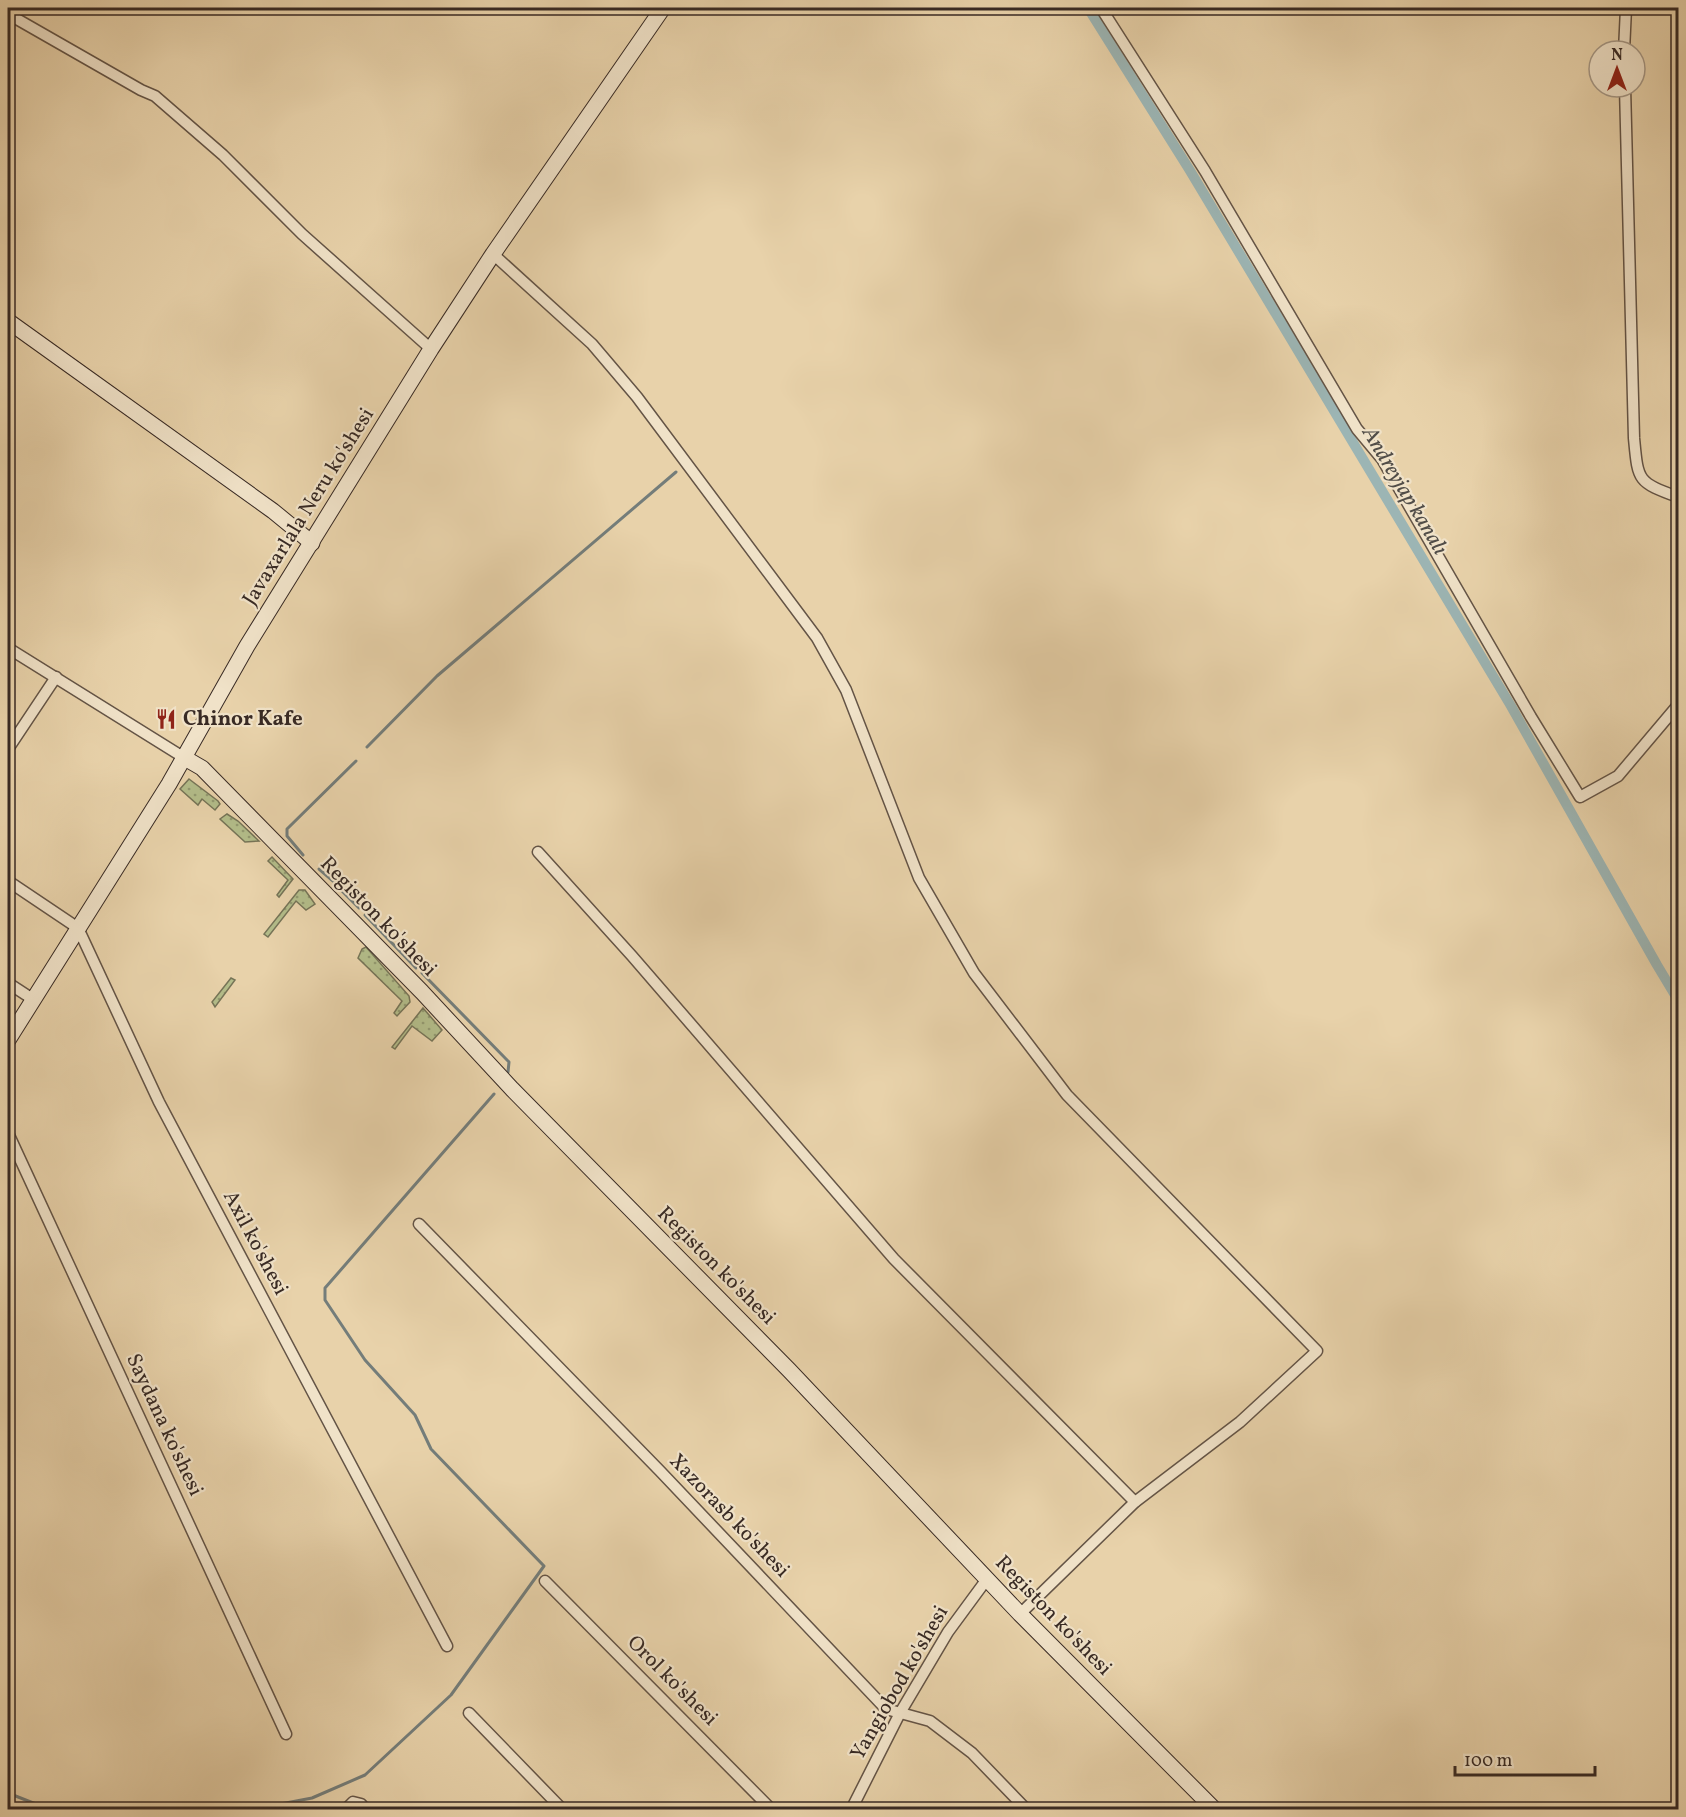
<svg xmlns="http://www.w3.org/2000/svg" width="1686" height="1817" font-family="Vollkorn,serif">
<defs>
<pattern id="grass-dots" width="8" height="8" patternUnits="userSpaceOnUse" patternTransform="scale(1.5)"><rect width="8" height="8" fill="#b3bd8a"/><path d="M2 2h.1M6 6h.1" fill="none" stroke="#939a71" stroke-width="1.8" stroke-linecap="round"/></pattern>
</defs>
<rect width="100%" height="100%" fill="#e8d2aa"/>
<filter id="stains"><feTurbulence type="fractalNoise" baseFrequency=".00333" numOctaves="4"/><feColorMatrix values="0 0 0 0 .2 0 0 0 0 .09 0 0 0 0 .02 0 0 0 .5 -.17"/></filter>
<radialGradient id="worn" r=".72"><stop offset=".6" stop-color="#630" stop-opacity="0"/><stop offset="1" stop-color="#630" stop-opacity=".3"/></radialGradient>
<g fill="url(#grass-dots)" stroke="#767457" stroke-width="1.5">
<polygon points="189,779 218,801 220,804 215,810 202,799 198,805 180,789"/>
<polygon points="227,814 238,821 259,841 245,842 220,819"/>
<polygon points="272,857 293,879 279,897 277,895 288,880 268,861"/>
<polygon points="299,890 305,890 315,904 306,910 296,901 268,937 264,934"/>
<polygon points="366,947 409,996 410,1002 397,1016 394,1013 402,1001 358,958 362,949"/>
<polygon points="231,978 235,980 215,1007 212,1002"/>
<polygon points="423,1008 442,1030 432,1041 412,1026 395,1049 392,1047"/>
</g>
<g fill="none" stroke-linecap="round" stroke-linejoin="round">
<g stroke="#747d7a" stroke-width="3">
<polyline points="367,747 437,676 676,472"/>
<polyline points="303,855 287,836 287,829 356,761"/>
<polyline points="319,869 333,881"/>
<polyline points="341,890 359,908"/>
<polyline points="365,915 416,968"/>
<polyline points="422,973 509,1062 508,1072"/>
<polyline points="8,1793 51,1810"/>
<polyline points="249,1810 312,1798 365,1775 451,1695 544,1566 431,1449 415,1415 365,1360 325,1300 325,1288 494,1094"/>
</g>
<polyline stroke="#9cb5b4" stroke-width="10" points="1088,8 1189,169 1511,706 1657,965 1678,1000"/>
<g stroke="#645446" stroke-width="13">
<g id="street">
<polyline points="1101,8 1205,171 1357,429 1382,459 1531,717 1580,797 1618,776 1678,705"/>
<polyline points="8,14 141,90 155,96 223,155 302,234 431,349"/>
<polyline points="1624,51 1626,8"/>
<path d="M1625,87L1634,438C1638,481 1637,482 1678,497"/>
<polyline points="493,254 592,344 637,397 817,638 846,690 919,878 974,973 1067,1095 1317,1351 1240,1422 1135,1502 1020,1614"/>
<polyline points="8,648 183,757"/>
<polyline points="8,749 56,677"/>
<polyline points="538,852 632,956 894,1259 1135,1502"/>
<polyline points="8,881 78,928 159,1102 447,1646"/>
<polyline points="8,983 34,1000"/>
<polyline points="8,1133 286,1734"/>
<polyline points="419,1224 660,1471 886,1709 930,1721 972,1753 1027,1810"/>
<polyline points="545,1581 772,1810"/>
<polyline points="469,1713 563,1810"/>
<polyline points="345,1810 353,1802 361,1804 366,1810"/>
<polyline points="851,1810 900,1713 948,1632 987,1579"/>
</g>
</g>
<g stroke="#382a24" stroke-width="17">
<g id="secondary">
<polyline points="8,321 273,511 312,543"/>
<polyline points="183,757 202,768 422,992 512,1089 789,1370 1020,1614 1215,1810"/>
<polyline points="8,1040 169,784 247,646 431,349 493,254 663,8"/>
</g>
</g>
<use href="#street" stroke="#f0e2c8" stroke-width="10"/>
<use href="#secondary" stroke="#f0e2c8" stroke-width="15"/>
</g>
<defs>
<g id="restaurant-bare" transform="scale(1.62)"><path d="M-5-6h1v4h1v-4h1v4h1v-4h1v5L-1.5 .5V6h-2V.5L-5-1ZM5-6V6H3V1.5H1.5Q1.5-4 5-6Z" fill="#8f2418" stroke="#f0e2c8" stroke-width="2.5" paint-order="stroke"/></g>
</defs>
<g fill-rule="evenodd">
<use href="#restaurant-bare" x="166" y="719"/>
</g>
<g text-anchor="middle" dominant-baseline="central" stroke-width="4.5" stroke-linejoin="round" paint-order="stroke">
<g font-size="21" fill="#382a24" stroke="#f0e2c8">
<text transform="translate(309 507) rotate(-58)">Javaxarlala Neru ko'shesi</text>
<text transform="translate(378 917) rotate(46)">Registon ko'shesi</text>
<text transform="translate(255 1243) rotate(62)">Axil ko'shesi</text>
<text transform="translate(716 1266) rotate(45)">Registon ko'shesi</text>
<text transform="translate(164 1425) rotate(65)">Saydana ko'shesi</text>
<text transform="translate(729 1516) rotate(46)">Xazorasb ko'shesi</text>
<text transform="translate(1053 1616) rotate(46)">Registon ko'shesi</text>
<text transform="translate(672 1681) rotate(45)">Orol ko'shesi</text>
<text transform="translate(900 1683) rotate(-60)">Yangiobod ko'shesi</text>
</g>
<g font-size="21" font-weight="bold" fill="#382a24" stroke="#f0e2c8" text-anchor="start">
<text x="183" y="719">Chinor Kafe</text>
</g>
<g font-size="22" font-style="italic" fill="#514d48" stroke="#f0e2c8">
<text transform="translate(1404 491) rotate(59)">Andreyjap kanalı</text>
</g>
</g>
<rect width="1686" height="1817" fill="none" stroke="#e8d2aa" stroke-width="30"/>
<rect x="9" y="9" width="1668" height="1799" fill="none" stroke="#382a24" stroke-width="3"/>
<rect x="15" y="15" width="1656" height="1787" fill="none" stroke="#382a24" stroke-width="1.5"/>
<g transform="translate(1617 69)"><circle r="28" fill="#f0e2c8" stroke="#a69886" stroke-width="1.5"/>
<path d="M0-4.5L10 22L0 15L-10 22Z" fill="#8f2418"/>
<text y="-9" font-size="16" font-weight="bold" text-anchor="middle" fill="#382a24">N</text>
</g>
<path d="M1455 1766v9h140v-9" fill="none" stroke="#382a24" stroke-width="3"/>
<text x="1464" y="1766" font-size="18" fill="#382a24" stroke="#f0e2c8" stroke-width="4.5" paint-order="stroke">100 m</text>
<rect width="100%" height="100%" filter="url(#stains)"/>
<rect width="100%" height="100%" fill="url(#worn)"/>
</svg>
